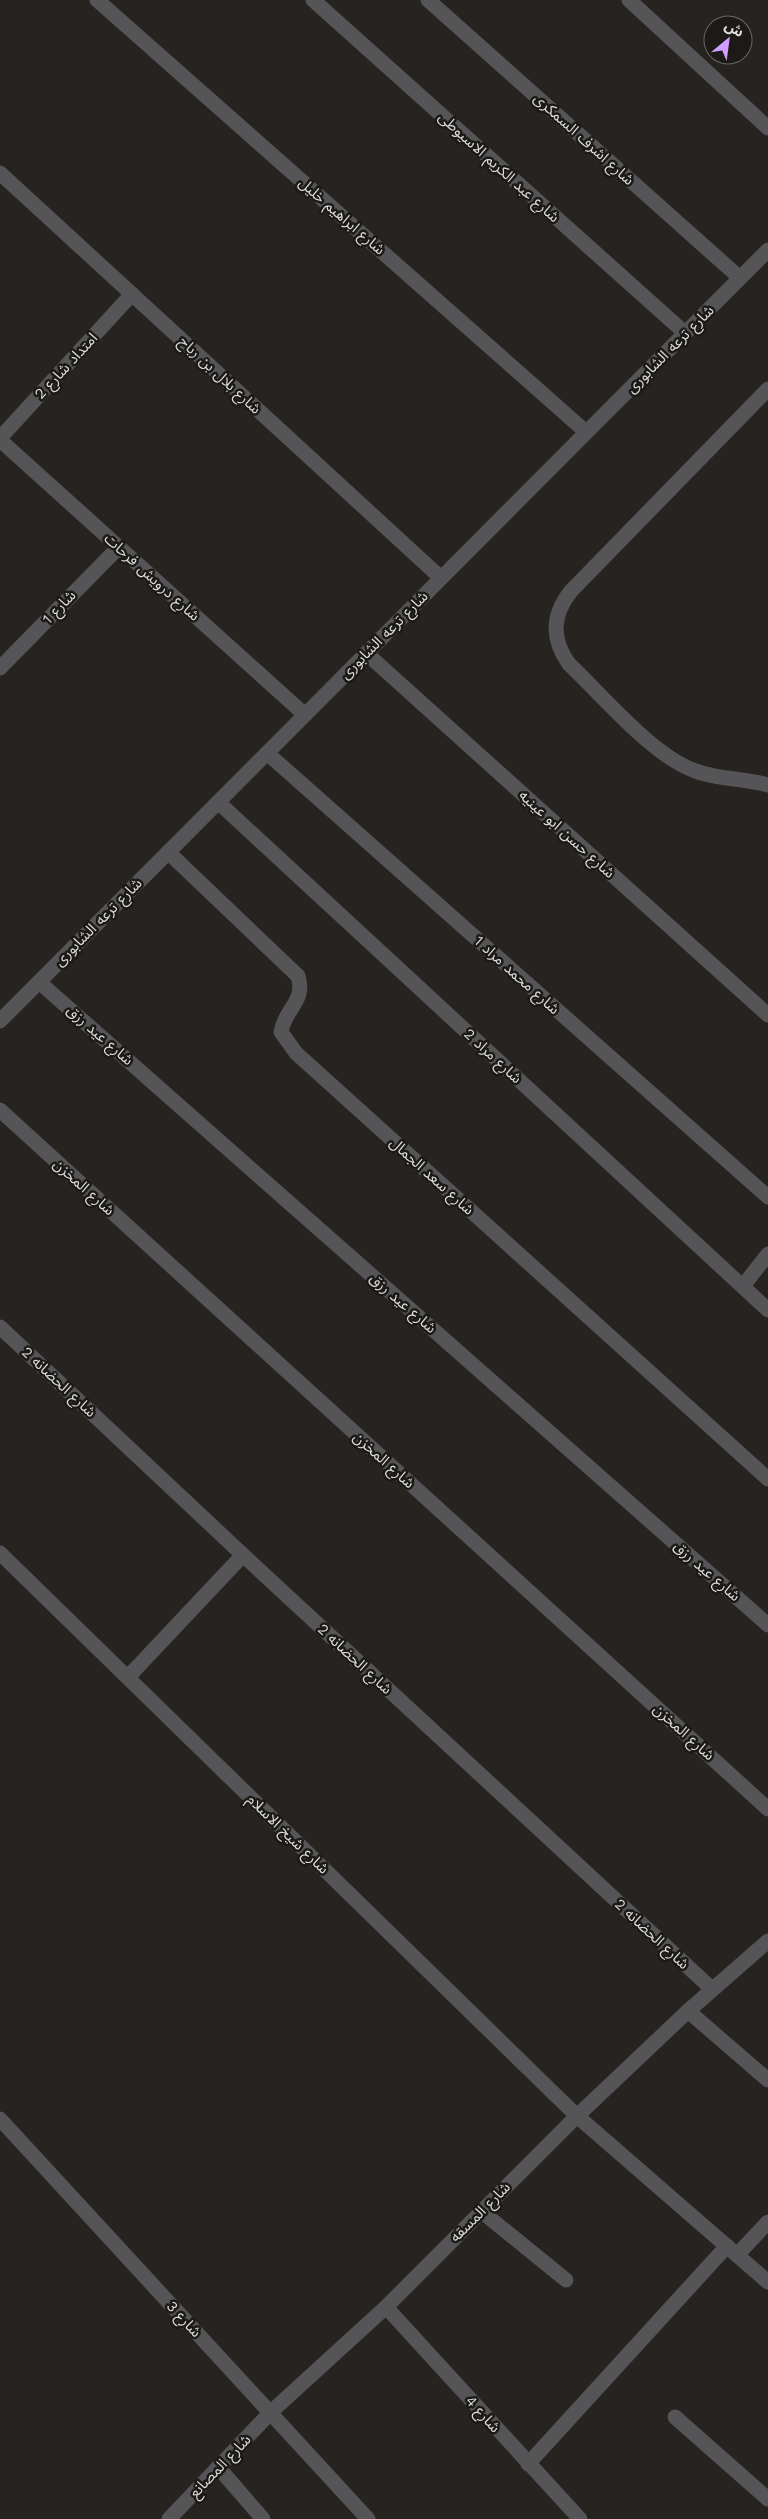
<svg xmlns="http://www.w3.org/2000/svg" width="768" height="2519" font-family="'Work Sans','Noto Sans Arabic',sans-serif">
<rect width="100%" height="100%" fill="#262320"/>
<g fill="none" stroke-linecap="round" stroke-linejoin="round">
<path stroke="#555456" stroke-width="15" d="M768,389L571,591C552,615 551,639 569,664C603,696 651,754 693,770C717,780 744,778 768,785"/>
<g stroke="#555456" stroke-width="15">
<polyline points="97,0 586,432"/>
<polyline points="313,0 685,333"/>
<polyline points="428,0 740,278"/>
<polyline points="629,0 768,128"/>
<polyline points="0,173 441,578"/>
<polyline points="0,438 132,294"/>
<polyline points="0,440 304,714"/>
<polyline points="366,653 768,1015"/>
<polyline points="0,668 119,547"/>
<polyline points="267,753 768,1197"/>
<polyline points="218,802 768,1310"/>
<path d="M168,852L298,976C306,1002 285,1008 281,1032L296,1053L768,1479"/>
<polyline points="39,982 768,1625"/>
<polyline points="0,1021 768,250"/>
<polyline points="0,1110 768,1809"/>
<polyline points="743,1286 768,1254"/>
<polyline points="0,1327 243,1555 712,1989"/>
<polyline points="0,1553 577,2116 768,2282"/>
<polyline points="128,1677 243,1555"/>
<polyline points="688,2011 768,2080"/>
<polyline points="0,2119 368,2519"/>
<polyline points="481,2211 566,2280"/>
<polyline points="737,2255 768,2222"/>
<polyline points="386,2307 580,2519"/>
<polyline points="675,2417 768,2499"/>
<polyline points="528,2464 727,2246"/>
<polyline points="218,2467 263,2519"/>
<polyline points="169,2519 271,2412 386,2307 577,2116 688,2011 768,1941"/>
</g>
</g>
<g text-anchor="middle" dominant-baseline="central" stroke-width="5" stroke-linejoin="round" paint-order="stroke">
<g font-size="15" fill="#dddcd9" stroke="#1c1a17">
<text transform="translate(584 139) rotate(42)">شارع اشرف السمكرى</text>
<text transform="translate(499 167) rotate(42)">شارع عبد الكريم الاسيوطى</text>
<text transform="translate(342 216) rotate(41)">شارع ابراهيم خليل</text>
<text transform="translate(670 349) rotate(-45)">شارع ترعه الشابورى</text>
<text transform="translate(66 366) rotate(-47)">امتداد شارع 2</text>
<text transform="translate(220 375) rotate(43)">شارع بلال بن رباح</text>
<text transform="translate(152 577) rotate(42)">شارع درويش فرحات</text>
<text transform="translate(59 607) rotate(-46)">شارع 1</text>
<text transform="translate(384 635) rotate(-45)">شارع ترعه الشابورى</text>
<text transform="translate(567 834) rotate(42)">شارع حسن ابو عينيه</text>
<text transform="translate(98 922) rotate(-45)">شارع ترعه الشابورى</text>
<text transform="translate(517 975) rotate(42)">شارع محمد مراد 1</text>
<text transform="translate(100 1035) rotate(41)">شارع عيد رزق</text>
<text transform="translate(493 1056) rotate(43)">شارع مراد 2</text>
<text transform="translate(432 1176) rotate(42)">شارع سعد الجمال</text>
<text transform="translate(84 1187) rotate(42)">شارع المخزن</text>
<text transform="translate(403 1303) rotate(41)">شارع عيد رزق</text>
<text transform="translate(59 1382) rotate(43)">شارع الحضانه 2</text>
<text transform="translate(384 1460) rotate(42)">شارع المخزن</text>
<text transform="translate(707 1571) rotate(41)">شارع عيد رزق</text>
<text transform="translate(355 1659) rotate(43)">شارع الحضانه 2</text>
<text transform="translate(684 1732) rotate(42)">شارع المخزن</text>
<text transform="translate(288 1834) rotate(44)">شارع شيخ الاسلام</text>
<text transform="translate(652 1934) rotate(43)">شارع الحضانه 2</text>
<text transform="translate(480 2212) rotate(-45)">شارع المسقه</text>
<text transform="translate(184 2319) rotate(47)">شارع 3</text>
<text transform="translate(483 2414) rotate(48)">شارع 4</text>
<text transform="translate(220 2466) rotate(-46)">شارع المصانع</text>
</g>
</g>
<g transform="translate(728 40) rotate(29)"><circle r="24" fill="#1c1a17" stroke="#696865"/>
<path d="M0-4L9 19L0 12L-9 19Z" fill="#d09dff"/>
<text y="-8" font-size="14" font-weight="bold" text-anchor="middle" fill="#dddcd9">ش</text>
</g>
</svg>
